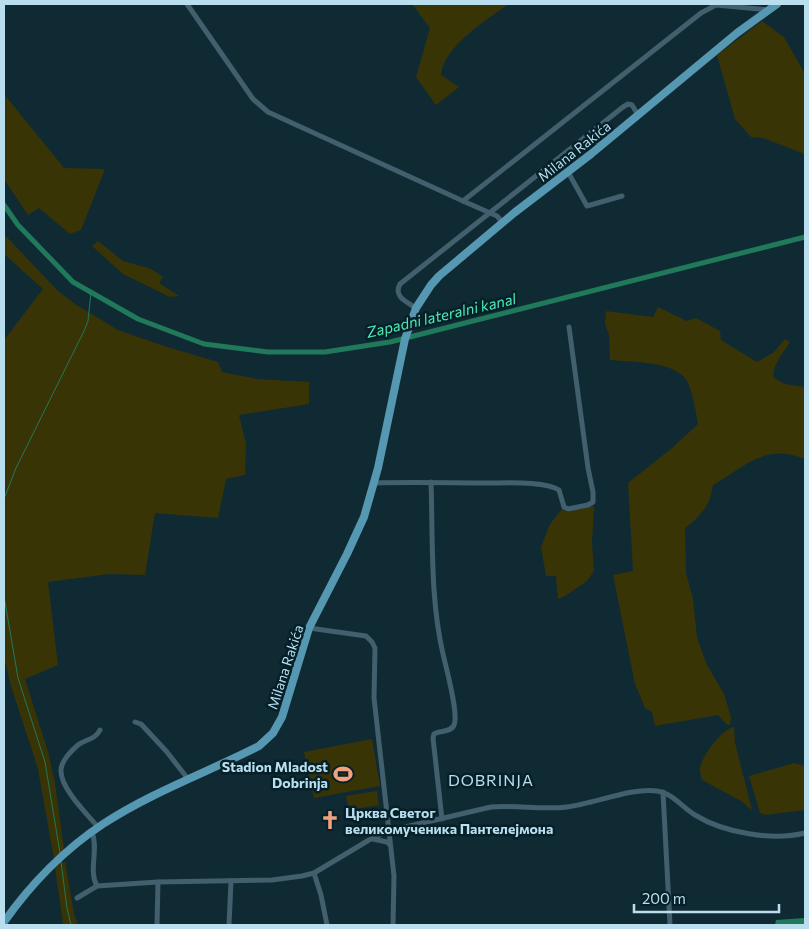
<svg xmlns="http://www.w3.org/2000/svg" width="809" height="929" font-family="Commissioner,sans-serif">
<rect width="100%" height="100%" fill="#102a34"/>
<g fill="#383406">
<path d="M412,4H509C487,19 443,47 441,75L459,87L436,105L416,77L430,28Z"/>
<polygon points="762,21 784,37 805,74 805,154 763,138 751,137 735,119 717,55"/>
<polygon points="4,94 64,168 105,169 81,230 70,234 39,208 28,215 4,179"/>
<polygon points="4,234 58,291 75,304 118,330 164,346 218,362 222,372 257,379 309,382 309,404 239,415 246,444 245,475 226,479 218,518 155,513 145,575 109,574 48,582 58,665 25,679 48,752 55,783 64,849 54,859 38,769 11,686 4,657 4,493 6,489 4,488 4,340 43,289 4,254"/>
<polygon points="98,241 123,261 151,269 163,277 159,283 179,296 170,297 123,274 92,246"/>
<path d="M658,307L687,321L696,318L720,331L721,340L757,362L774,352L785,339L790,342C784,352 771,366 774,378L785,384L805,387V459C764,443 746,466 713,485C710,506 701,516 685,528L686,573L693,599L697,637L706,663L724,694L731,717L730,725L726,724L718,715L655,726L652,712L645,708L635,684L613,575L633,571L628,483L672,448L698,424C696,413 692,384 683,376C667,361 631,362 610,360L609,335L605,324L606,311L653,317Z"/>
<polygon points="594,506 592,543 594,571 587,581 565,596 558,599 556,576 546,576 541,547 550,524 562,509 567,512"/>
<path d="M734,727L735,743L752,810L741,801L702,780C701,777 700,772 700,768C702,756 722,729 734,727Z"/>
<polygon points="372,739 380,786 314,798 304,752"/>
<polygon points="794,763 805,766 805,810 765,815 760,813 749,776"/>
<polygon points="377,791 379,805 349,810 346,796"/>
<polygon points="65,861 74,914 78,925 64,925 63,923 55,868"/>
</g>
<polygon fill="#20795a" points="805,918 805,925 775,925 776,920"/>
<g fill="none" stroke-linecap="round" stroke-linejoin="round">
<g stroke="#20795a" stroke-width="1">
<polyline points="4,499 16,468 84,331 88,321 91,292"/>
<polyline points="4,596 18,678 45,762 60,853"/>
<polyline points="61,862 67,908 71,925"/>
</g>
<polyline stroke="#20795a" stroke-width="5" points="4,205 18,225 73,282 138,319 204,344 268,352 325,352 390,342 805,237"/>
<g stroke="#415f6c" stroke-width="5">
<polyline points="187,4 253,99 268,112 463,201 497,216 503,223"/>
<polyline points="592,133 601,146"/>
<polyline points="568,172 587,206 622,196"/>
<polyline points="463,201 701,13 716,5 769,10"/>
<path d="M416,308C407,302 393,297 400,284L623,107L628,104L632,105L638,115"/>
<path d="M431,482C433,539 430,598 443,654C446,667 459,715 454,725C451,733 439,730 434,734L433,738L442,819"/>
<path d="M374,483C413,482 451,483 490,483C508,483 545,481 559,490L564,507L568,509L588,505L593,502V492L588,468L569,327"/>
<polyline points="309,628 366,636 372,642 375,648 374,698 394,876 393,925"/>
<polyline points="135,722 141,724 167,752 188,779"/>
<polyline points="663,792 670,925"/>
<path d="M98,827C87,814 60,788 61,770C61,761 72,750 78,745C86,739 95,740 100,730"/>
<path d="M92,832C99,849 88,871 97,886"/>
<polyline points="373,839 387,842 390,845"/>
<polyline points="314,873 321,895 327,925"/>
<path d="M77,898L97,886L158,882L272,880L302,876L314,873L369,840L388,831L491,807C517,805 542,810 567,807C593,804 633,787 657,791C672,793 682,807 695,815C724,833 773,841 805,833"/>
<polyline points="157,925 158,882"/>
<polyline points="229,925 231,881"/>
</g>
<path stroke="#5697b1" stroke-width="8" d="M4,922C30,885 65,849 103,824C152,792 208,772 259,746L273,733L282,717L309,628L347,554L364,517L378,468L405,339L416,308L431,285L439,276L514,213L591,154L737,33L777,4"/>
</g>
<defs>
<g id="stadium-bare" transform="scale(1.5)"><path d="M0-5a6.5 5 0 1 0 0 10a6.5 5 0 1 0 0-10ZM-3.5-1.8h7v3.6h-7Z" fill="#f1a17d" stroke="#06202a" stroke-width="2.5" paint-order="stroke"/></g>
<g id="church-bare" transform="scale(1.5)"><path d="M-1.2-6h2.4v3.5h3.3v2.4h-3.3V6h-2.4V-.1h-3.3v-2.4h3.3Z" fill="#f1a17d" stroke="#06202a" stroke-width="2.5" paint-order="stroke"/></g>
</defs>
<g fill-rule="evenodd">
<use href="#stadium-bare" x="343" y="774"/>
<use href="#church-bare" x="330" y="820"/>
</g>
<g text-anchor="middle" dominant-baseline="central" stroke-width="5" stroke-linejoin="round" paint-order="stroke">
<g font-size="14" fill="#b9dfef" stroke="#06202a">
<text transform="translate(574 151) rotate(-38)">Milana Rakića</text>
<text transform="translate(285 667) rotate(-72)">Milana Rakića</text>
</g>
<g font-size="14" font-weight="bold" fill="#b9dfef" stroke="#06202a" text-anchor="end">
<text x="328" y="766">Stadion Mladost<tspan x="328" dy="16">Dobrinja</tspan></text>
<text x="345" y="812" text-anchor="start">Црква Светог<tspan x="345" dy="16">великомученика Пантелејмона</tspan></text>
</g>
<g font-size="15" font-style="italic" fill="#4eeab3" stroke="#06202a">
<text transform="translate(441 315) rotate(-13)">Zapadni lateralni kanal</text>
</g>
<g font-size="16" letter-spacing="1" fill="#b9dfef" stroke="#06202a">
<text x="491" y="779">DOBRINJA</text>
</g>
</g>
<rect width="809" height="929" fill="none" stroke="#b9dfef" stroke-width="10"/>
<path d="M634 904v8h145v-8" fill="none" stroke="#b9dfef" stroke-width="2.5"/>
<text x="642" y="904" font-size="15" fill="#b9dfef" stroke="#06202a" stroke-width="4" paint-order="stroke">200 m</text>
</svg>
